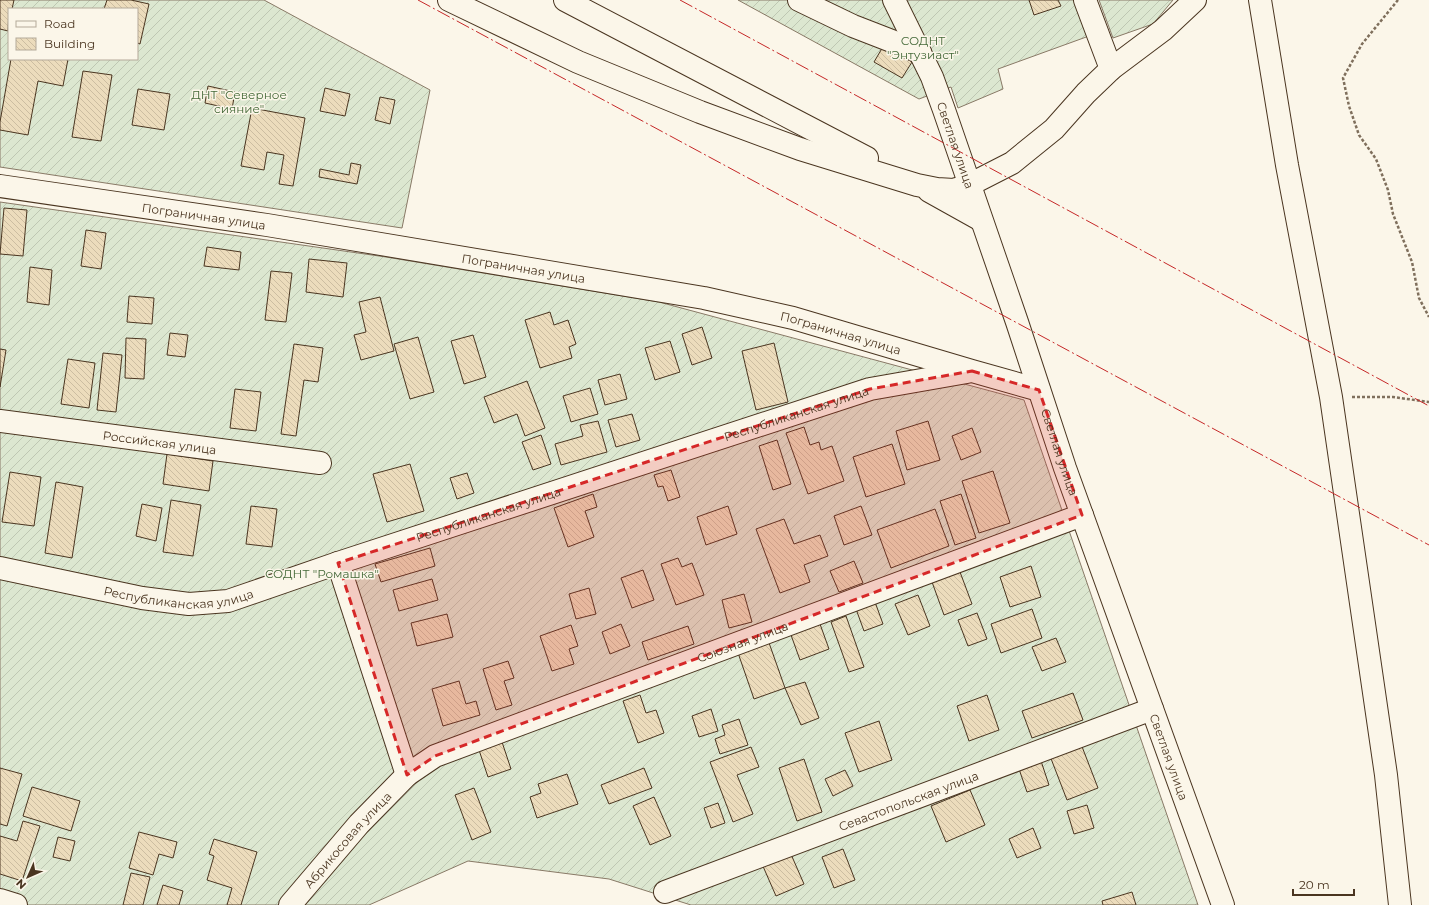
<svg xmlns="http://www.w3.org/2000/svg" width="1429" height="905" font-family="Montserrat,sans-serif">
<defs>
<pattern id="garden-furrows" width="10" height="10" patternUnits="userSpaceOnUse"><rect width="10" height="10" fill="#dce7d0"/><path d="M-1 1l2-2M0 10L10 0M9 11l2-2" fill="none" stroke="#bec7b2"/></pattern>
<pattern id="building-back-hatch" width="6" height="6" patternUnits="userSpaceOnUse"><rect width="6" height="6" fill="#ecdcbc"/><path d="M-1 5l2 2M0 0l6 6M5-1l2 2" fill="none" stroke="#ccbda1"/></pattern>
</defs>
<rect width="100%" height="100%" fill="#fbf6e9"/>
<g fill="url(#garden-furrows)" stroke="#887966" fill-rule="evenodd">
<path d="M0,0H264L430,90L402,228L0,167ZM9,9H137V59H9Z"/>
<polygon points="738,0 1076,0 1089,36 998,69 1003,89 958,108 951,87 919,99"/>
<polygon points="1099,0 1173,0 1153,24 1113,38"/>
<polygon points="0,202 386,257 659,302 1024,400 1198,905 691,905 609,879 468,861 369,905 0,905"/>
</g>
<g fill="url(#building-back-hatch)" stroke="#4a3520">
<polygon points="0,0 14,0 12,9 9,9 8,31 0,29"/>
<polygon points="107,0 131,0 149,4 140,44 137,43 137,9 104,9"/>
<polygon points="1029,0 1058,0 1061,6 1034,15"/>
<polygon points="884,45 912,62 902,78 874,62"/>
<polygon points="11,59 68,59 63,86 38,81 28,135 0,130 0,122"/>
<polygon points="83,71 112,75 101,141 72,137"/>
<polygon points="208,86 235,92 232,109 205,103"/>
<polygon points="325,88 350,94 345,116 320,111"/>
<polygon points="138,89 170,94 164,130 132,125"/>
<polygon points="380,97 395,100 390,124 375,120"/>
<polygon points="252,108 305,118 293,186 279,184 284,155 267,152 264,170 241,166"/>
<polygon points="351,163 361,165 357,184 319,177 320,169 349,175"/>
<polygon points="4,208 27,210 23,256 0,254"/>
<polygon points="86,230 106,233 101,269 81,266"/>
<polygon points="207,247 241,252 239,270 204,266"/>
<polygon points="309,259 347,263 343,297 306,292"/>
<polygon points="30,267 52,270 49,305 27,302"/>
<polygon points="271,271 292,273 286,322 265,320"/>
<polygon points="129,296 154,298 152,324 127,322"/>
<polygon points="380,297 394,351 361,360 354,335 366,332 359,302"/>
<polygon points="550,312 554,325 568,320 576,344 569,347 572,358 540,368 525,320"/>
<polygon points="702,327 712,358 692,365 682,334"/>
<polygon points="170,333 188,335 185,357 167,355"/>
<polygon points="473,335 486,377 464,384 451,341"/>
<polygon points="418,337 434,392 410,399 394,344"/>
<polygon points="126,338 146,339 144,379 125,378"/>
<polygon points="670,341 680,372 655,380 645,348"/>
<polygon points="774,343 788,402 756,410 742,351"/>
<polygon points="294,344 323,348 318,382 304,380 296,436 281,434"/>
<polygon points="0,349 6,350 0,387"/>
<polygon points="103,353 122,355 116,412 97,410"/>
<polygon points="68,359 95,363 89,408 61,404"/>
<polygon points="620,374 627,399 605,405 598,380"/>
<polygon points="527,381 545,428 525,436 517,414 494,423 484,397"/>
<polygon points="590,388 598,414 571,422 563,396"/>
<polygon points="235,389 261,392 256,431 230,428"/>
<polygon points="632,414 640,440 616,447 608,420"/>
<polygon points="598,421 607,452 561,465 555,444 583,436 580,425"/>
<polygon points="928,421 940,460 907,470 896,431"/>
<polygon points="804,427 810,445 819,442 821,450 832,446 844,481 808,494 786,433"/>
<polygon points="972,428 981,452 961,460 952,436"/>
<polygon points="541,435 551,464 533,470 522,442"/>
<polygon points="777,440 791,484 773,490 759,446"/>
<polygon points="892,444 905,484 866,497 853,457"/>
<polygon points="167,454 213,461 209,491 163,484"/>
<polygon points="410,464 424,511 387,522 373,474"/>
<polygon points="671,470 680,497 668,501 663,486 658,487 654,475"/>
<polygon points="993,471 1010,523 979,533 962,481"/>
<polygon points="10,472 41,477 34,526 2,522"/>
<polygon points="467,473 474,493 457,499 450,478"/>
<polygon points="56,482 83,487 72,558 45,553"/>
<polygon points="593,494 597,507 585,511 594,537 568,547 554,508"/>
<polygon points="961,494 976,538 955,545 940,501"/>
<polygon points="171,500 201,505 193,556 163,552"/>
<polygon points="142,504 162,508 156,541 136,536"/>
<polygon points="251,506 277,509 272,547 246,544"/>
<polygon points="728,506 737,534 706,545 697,517"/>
<polygon points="861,506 872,535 844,545 834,516"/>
<polygon points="935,509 949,546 891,568 877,530"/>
<polygon points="784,519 794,544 820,535 828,556 804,565 810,582 780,593 756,529"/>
<polygon points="430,548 435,566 381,582 375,564"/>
<polygon points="678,558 682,567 692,563 704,595 676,605 661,564"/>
<polygon points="854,561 863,583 839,592 830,571"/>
<polygon points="1031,566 1041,597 1010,607 1000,577"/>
<polygon points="643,570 654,600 632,608 621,578"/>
<polygon points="960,572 972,604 944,615 932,582"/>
<polygon points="432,579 438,600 399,611 393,590"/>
<polygon points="589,588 596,614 576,619 569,594"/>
<polygon points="744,594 752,622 729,628 722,600"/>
<polygon points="918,595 930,626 908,635 895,604"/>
<polygon points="875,602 883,624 864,631 856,609"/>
<polygon points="1032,609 1042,638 1001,653 991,624"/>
<polygon points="977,613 987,639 968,646 958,620"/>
<polygon points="447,614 453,637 417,646 411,623"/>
<polygon points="846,616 864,667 849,672 831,622"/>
<polygon points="621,624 630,646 610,654 602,632"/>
<polygon points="820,624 829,649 800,660 791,635"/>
<polygon points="571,625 578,646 569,649 574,664 552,671 540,636"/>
<polygon points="688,626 694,644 648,660 642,642"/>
<polygon points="1056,638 1066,662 1042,671 1032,647"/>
<polygon points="768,640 785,688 754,699 737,650"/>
<polygon points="508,661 514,678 504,681 512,705 496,710 483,669"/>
<polygon points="459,681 466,704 476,701 480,715 443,726 432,689"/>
<polygon points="805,682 819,718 801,725 785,688"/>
<polygon points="1073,693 1083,720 1032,738 1022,711"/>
<polygon points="640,695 646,713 656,710 664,733 638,743 623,701"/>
<polygon points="987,695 999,730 969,741 957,706"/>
<polygon points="711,709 718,731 699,737 692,716"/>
<polygon points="739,719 748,745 720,754 715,739 725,735 722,725"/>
<polygon points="879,721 892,760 859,772 845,733"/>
<polygon points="502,742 511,769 488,777 479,750"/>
<polygon points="1081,744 1098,788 1067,800 1050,756"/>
<polygon points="751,747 759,767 737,775 753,814 733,822 710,762"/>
<polygon points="804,759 822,812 797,821 779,768"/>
<polygon points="1041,761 1049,785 1027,792 1019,769"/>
<polygon points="0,768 22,774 7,826 0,824"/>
<polygon points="644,768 652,788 609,804 601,785"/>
<polygon points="845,770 853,786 833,796 825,779"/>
<polygon points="567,774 578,804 537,818 530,797 541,793 538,784"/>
<polygon points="32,787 80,801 71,831 23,816"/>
<polygon points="474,788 491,832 472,840 455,795"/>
<polygon points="970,790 985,825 946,842 931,806"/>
<polygon points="654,797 671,836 650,845 633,806"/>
<polygon points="718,803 725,823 711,828 704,808"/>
<polygon points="1087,805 1094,828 1074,834 1067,811"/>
<polygon points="23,821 40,826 22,881 0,874 0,836 17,841"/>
<polygon points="1033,828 1041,848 1017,858 1009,839"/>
<polygon points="139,832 177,842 173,858 159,854 153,875 129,868"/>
<polygon points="58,837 75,841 70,861 53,857"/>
<polygon points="214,839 257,852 241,905 227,905 232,888 207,880 214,856 209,854"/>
<polygon points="843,849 855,880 834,888 822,857"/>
<polygon points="790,852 804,884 776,896 762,864"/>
<polygon points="131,873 150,877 143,905 123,905"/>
<polygon points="163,885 183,891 179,905 157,905"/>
<polygon points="1132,892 1136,905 1103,905 1102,901"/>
</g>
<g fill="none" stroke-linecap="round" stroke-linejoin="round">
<g stroke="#4a3520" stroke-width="24">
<g id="minor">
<polyline points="449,0 578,62 700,112 800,149 917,185 937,189 954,190 969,185 1012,163 1054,129 1086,93 1111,69 1163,30 1195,0"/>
<polyline points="565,0 867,158"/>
<polyline points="799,0 853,26 920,52"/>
<path id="s1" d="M894,0L932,77L944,110L1017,322L1065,468L1223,905"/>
<polyline points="1085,0 1111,69"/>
<polyline points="1260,0 1287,165 1331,397 1386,775 1400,905"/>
<path id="s2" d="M0,186L267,225L704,298L793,318L972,371L1039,390"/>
<polyline points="929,191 981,220"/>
<path id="s3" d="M0,421L320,463"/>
<polyline points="338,563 407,775"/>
<path id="s4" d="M0,568L142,598L189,604L228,601L338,563L870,389L967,372"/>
<path id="s5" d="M665,892L1152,709"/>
<polyline points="0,900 16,905"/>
<path id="s6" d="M290,905L359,824L407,775L435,756L1082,515"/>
</g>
</g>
<g stroke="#7f6f5c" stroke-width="2.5" stroke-dasharray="3 2" stroke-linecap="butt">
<polyline points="1398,0 1362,44 1343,78 1349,106 1359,135 1376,159 1388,190 1393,214 1412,262 1419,298 1429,317"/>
<polyline points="1352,397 1393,397 1429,402"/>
</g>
<use href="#minor" stroke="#fbf6e9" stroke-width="22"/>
<g stroke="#c62828" stroke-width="1" stroke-dasharray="14 3 2 3" stroke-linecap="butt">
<polyline points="418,0 1429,545"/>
<polyline points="680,0 1429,406"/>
</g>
</g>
<path fill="#d62828" fill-opacity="0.2" stroke="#d62828" stroke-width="3" stroke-dasharray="8 5" stroke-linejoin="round" d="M972,371L1039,390L1082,515L435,756L407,775L338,563L870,389Z"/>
<g text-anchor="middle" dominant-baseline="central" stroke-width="3" stroke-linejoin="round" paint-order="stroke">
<g font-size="12" fill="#436837" stroke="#fbf6e9">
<text x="923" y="40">СОДНТ<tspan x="923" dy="14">"Энтузиаст"</tspan></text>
<text x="239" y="94">ДНТ "Северное<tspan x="239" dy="14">сияние"</tspan></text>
<text x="322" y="573">СОДНТ "Ромашка"</text>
</g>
<g font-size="12" fill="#4a3520" stroke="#fbf6e9">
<text stroke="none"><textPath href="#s1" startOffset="158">Светлая улица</textPath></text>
<text stroke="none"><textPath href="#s2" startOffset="206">Пограничная улица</textPath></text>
<text stroke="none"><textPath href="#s2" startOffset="530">Пограничная улица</textPath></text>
<text stroke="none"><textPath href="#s2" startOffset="854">Пограничная улица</textPath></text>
<text stroke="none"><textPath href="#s4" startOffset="830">Республиканская улица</textPath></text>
<text stroke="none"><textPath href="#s3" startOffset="161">Российская улица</textPath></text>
<text stroke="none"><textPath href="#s1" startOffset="482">Светлая улица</textPath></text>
<text stroke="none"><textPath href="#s4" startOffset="506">Республиканская улица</textPath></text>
<text stroke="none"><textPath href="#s4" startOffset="182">Республиканская улица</textPath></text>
<text stroke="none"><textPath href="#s6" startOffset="537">Союзная улица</textPath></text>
<text stroke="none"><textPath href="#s1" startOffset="806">Светлая улица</textPath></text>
<text stroke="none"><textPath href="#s5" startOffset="260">Севастопольская улица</textPath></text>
<text stroke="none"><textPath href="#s6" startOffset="87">Абрикосовая улица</textPath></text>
</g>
</g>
<rect x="8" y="8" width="130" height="52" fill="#fbf6e9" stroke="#b4a999"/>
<rect x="16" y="21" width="20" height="6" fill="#fbf6e9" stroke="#b4a999"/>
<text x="44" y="28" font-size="12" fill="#4a3520">Road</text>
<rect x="16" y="38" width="20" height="12" fill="url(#building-back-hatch)" stroke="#b4a999"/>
<text x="44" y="48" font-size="12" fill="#4a3520">Building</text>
<g transform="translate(28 877) rotate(225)" stroke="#fbf6e9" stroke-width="3" paint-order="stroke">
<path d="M0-3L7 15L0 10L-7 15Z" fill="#4a3520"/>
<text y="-6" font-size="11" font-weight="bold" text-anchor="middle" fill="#4a3520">N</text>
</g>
<path d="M1293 889v6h61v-6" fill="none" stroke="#4a3520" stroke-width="2"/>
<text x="1299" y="889" font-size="12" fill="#4a3520" stroke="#fbf6e9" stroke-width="3" paint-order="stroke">20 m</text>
</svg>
